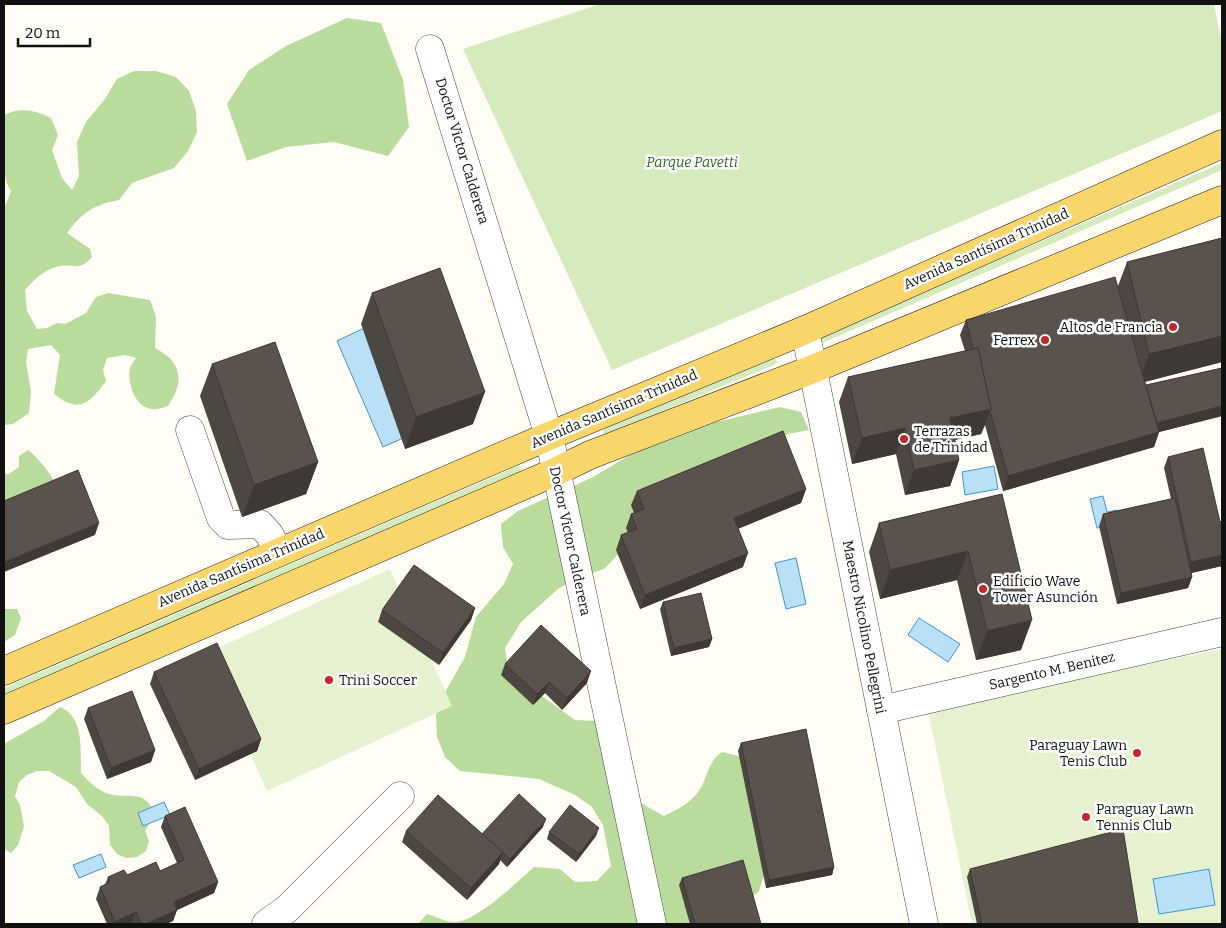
<svg xmlns="http://www.w3.org/2000/svg" width="1226" height="928" font-family="Bitter,serif">
<rect width="100%" height="100%" fill="#fffdf5"/>
<g fill="#d5ebbd">
<polygon points="600,4 1214,4 1222,43 1222,111 612,370 463,49"/>
<polygon points="1222,163 1222,170 820,344 818,338"/>
<polygon points="774,357 777,361 776,364 607,434 603,433 604,428"/>
<polygon points="518,466 522,469 520,472 4,694 4,688"/>
</g>
<g fill="#b9dc9c">
<polygon points="347,18 381,23 403,80 409,127 388,156 334,142 286,147 247,161 227,104 249,70 286,46"/>
<path d="M134,71H156L176,77L189,91L196,111L197,132L188,151L174,168L132,183L119,200C93,205 83,212 67,233L90,249L92,257C78,273 73,262 56,267C42,271 34,280 25,290L27,311L37,329L47,328L57,323L65,324L86,313L96,297L108,293L150,300L156,317L155,348C182,362 185,381 168,406C164,407 157,410 153,409C135,408 127,383 130,368C131,365 134,361 136,358L125,355L107,358L103,370L106,381C89,404 79,414 54,394L60,355L51,345L28,349L26,362L31,392L29,413L13,424L4,425V209L11,191C0,177 4,135 4,115C21,107 34,110 51,118L58,135L52,150L62,178L72,190L79,176L77,142L86,122L105,99L117,79Z"/>
<path d="M780,407L801,412L809,430L788,434L771,443L631,541L604,569L576,578L558,589L521,622L505,648L508,668L514,676L575,720L598,721L635,800L664,816C679,809 693,802 702,786C708,773 709,761 722,752L764,762L771,852L759,891L722,924H418L427,914C435,916 449,924 457,922C479,919 517,882 534,867L560,869L575,882L597,881L611,866L603,825L592,807L575,795L539,779L460,771L445,757L437,737L436,715L443,696L465,657L476,617L504,584L513,564L503,547L501,524L518,511L593,477L630,455L716,422Z"/>
<path d="M28,450C36,455 56,480 58,489L4,518V474H9L19,467V456Z"/>
<polygon points="4,609 17,609 21,618 15,635 4,642"/>
<path d="M60,707C85,717 80,751 81,773C90,783 100,793 114,795C135,798 143,790 155,813L145,831L149,841L146,851L137,857L126,858L117,854L110,845L109,826L103,817L87,804L76,787L49,771H37L27,775L19,782L15,796L20,805L24,826L18,845L11,853L4,849V744L44,721Z"/>
</g>
<g fill="#e6f2cf">
<polygon points="390,569 452,706 267,791 205,654"/>
<polygon points="1222,649 1222,924 972,924 928,710"/>
</g>
<g fill="#b9e0f7" stroke="#3f96cf">
<polygon points="364,328 410,435 383,447 337,341"/>
<polygon points="994,466 998,489 965,495 962,472"/>
<polygon points="1103,496 1107,512 1117,510 1120,523 1097,528 1090,499"/>
<polygon points="796,558 806,604 786,609 775,563"/>
<polygon points="919,618 960,644 948,662 908,635"/>
<polygon points="164,802 170,815 143,826 138,813"/>
<polygon points="101,854 106,867 79,878 73,865"/>
<polygon points="1209,869 1215,905 1159,914 1153,879"/>
</g>
<g fill="none" stroke-linecap="round" stroke-linejoin="round">
<g stroke="#444" stroke-width="29">
<g id="minor">
<polyline points="430,49 549,436 652,924"/>
<polyline points="805,330 924,924"/>
<polyline points="190,430 221,518 228,525 260,524 269,534 279,552"/>
<polyline points="881,710 1222,632"/>
<polyline points="266,924 287,909 400,796"/>
</g>
</g>
<g stroke="#222" stroke-width="29">
<g id="major">
<polyline points="4,671 549,436 805,330 1222,144"/>
<polyline points="4,710 555,472 590,455 813,369 1222,200"/>
</g>
</g>
<use href="#minor" stroke="#fff" stroke-width="28"/>
<use href="#major" stroke="#f9d66b" stroke-width="28"/>
</g>
<g fill="#4d4742">
<polygon points="1222,238 1222,362 1145,382 1146,385 1222,368 1222,416 1159,432 1154,447 1003,491 985,425 981,434 955,440 959,460 950,486 905,495 896,454 852,464 839,402 848,377 965,351 960,335 966,320 1118,286 1127,262"/>
<polygon points="372,293 473,424 405,449 361,324"/>
<polygon points="212,364 318,462 306,494 242,517 200,396"/>
<polygon points="1168,457 1220,522 1222,521 1222,566 1191,573 1192,577 1188,588 1117,604 1099,526 1103,514 1171,499 1164,468"/>
<polygon points="806,489 801,503 738,529 743,567 640,609 616,550 621,535 628,533 626,528 631,514 634,513 631,505 637,491"/>
<polygon points="1002,494 1021,650 976,660 957,580 880,599 869,552 879,523"/>
<polygon points="663,602 712,639 709,647 671,656 660,609"/>
<polygon points="475,608 471,620 439,665 378,622 382,610"/>
<polygon points="505,664 587,683 562,710 545,693 533,705 501,675"/>
<polygon points="154,672 261,739 257,751 195,780 150,684"/>
<polygon points="88,708 155,750 151,762 107,779 84,719"/>
<polygon points="741,743 834,867 832,875 766,888 738,751"/>
<polygon points="165,816 218,882 214,893 177,910 173,921 166,924 132,924 132,923 130,924 107,924 96,899 100,887 105,885 108,877 160,871 177,863 161,827"/>
<polygon points="543,827 507,867 500,860 499,864 467,900 402,842 406,831 482,834"/>
<polygon points="549,832 596,836 576,862 547,839"/>
<polygon points="970,869 1138,924 977,924 967,877"/>
<polygon points="682,878 761,924 690,924 679,885"/>
</g>
<g fill="#3f3936">
<polygon points="1222,336 1222,362 1139,383 1149,354"/>
<polygon points="485,392 473,424 405,449 416,417"/>
<polygon points="1222,406 1222,416 1159,432 1154,447 1003,491 1008,476 1155,423"/>
<polygon points="991,409 981,434 941,443 950,418"/>
<polygon points="905,428 896,454 852,464 862,438"/>
<polygon points="959,460 950,486 905,495 914,470"/>
<polygon points="318,462 306,494 242,517 254,485"/>
<polygon points="806,489 801,503 729,532 734,518"/>
<polygon points="99,523 95,535 4,572 4,562"/>
<polygon points="968,551 957,580 880,599 890,570"/>
<polygon points="748,553 743,567 640,609 645,595"/>
<polygon points="1222,555 1222,566 1187,574 1191,562"/>
<polygon points="1192,577 1188,588 1117,604 1121,593"/>
<polygon points="475,608 471,620 439,665 443,653"/>
<polygon points="1032,620 1021,650 976,660 987,631"/>
<polygon points="712,639 709,647 671,656 674,648"/>
<polygon points="591,671 587,683 562,710 567,698"/>
<polygon points="549,682 545,693 533,705 537,694"/>
<polygon points="261,739 257,751 195,780 199,769"/>
<polygon points="155,750 151,762 107,779 111,768"/>
<polygon points="546,819 543,827 507,867 510,859"/>
<polygon points="599,828 596,836 576,862 579,854"/>
<polygon points="503,852 499,864 467,900 471,888"/>
<polygon points="834,867 832,875 766,888 769,880"/>
<polygon points="218,882 214,893 177,910 173,921 166,924 145,924 174,902"/>
<polygon points="136,912 132,923 130,924 114,924 115,922"/>
</g>
<g fill="#5a524d" stroke="#3f3936">
<polygon points="1222,238 1222,336 1149,354 1127,262"/>
<polygon points="440,268 485,392 416,417 372,293"/>
<polygon points="1115,277 1159,432 1008,476 990,411 991,409 978,348 973,349 966,320"/>
<polygon points="275,342 318,462 254,485 212,364"/>
<polygon points="978,348 991,409 950,418 959,460 914,470 905,428 862,438 848,377"/>
<polygon points="1222,368 1222,406 1157,423 1146,385"/>
<polygon points="783,431 806,489 734,518 748,553 645,595 621,535 637,529 631,514 644,509 637,491"/>
<polygon points="1203,448 1220,522 1222,521 1222,555 1191,562 1168,457"/>
<polygon points="78,470 99,523 4,562 4,501"/>
<polygon points="1002,494 1032,620 987,631 968,551 890,570 879,523"/>
<polygon points="1175,498 1192,577 1121,593 1103,514"/>
<polygon points="414,565 475,608 443,653 382,610"/>
<polygon points="701,593 712,639 674,648 663,602"/>
<polygon points="541,625 591,671 567,698 549,682 537,694 505,664"/>
<polygon points="217,643 261,739 199,769 154,672"/>
<polygon points="132,691 155,750 111,768 88,708"/>
<polygon points="806,729 834,867 769,880 741,743"/>
<polygon points="519,794 546,819 510,859 482,834"/>
<polygon points="438,795 503,852 471,888 406,831"/>
<polygon points="570,805 599,828 579,854 549,832"/>
<polygon points="185,807 218,882 174,902 177,910 145,924 141,924 136,912 115,922 100,887 110,882 108,877 124,870 127,875 156,862 160,871 184,860 165,816"/>
<polygon points="1123,829 1138,923 1132,924 982,924 970,869"/>
<polygon points="743,860 761,924 695,924 682,878"/>
</g>
<g fill="#c4262e" stroke="#fff" stroke-width="2">
<circle cx="1173" cy="327" r="5"/>
<circle cx="1045" cy="340" r="5"/>
<circle cx="904" cy="439" r="5"/>
<circle cx="983" cy="589" r="5"/>
<circle cx="329" cy="680" r="5"/>
<circle cx="1137" cy="753" r="5"/>
<circle cx="1086" cy="817" r="5"/>
</g>
<g text-anchor="middle" dominant-baseline="central" stroke-width="5" stroke-linejoin="round" paint-order="stroke">
<g font-size="14" fill="#111" stroke="#fff">
<text transform="translate(462 151) rotate(73)">Doctor Victor Calderera</text>
<text transform="translate(986 249) rotate(-24)">Avenida Santísima Trinidad</text>
<text transform="translate(614 409) rotate(-23)">Avenida Santísima Trinidad</text>
<text transform="translate(570 541) rotate(78)">Doctor Victor Calderera</text>
<text transform="translate(241 568) rotate(-23)">Avenida Santísima Trinidad</text>
<text transform="translate(864 627) rotate(79)">Maestro Nicolino Pellegrini</text>
<text transform="translate(1052 671) rotate(-13)">Sargento M. Benitez</text>
</g>
<g font-size="14" font-style="italic" fill="#2f6b1f" stroke="#fff">
<text x="692" y="162">Parque Pavetti</text>
</g>
<g font-size="14" fill="#111" stroke="#fff" text-anchor="start">
<text x="1163" y="327" text-anchor="end">Altos de Francia</text>
<text x="1035" y="340" text-anchor="end">Ferrex</text>
<text x="914" y="431">Terrazas<tspan x="914" dy="16">de Trinidad</tspan></text>
<text x="993" y="581">Edificio Wave<tspan x="993" dy="16">Tower Asunción</tspan></text>
<text x="339" y="680">Trini Soccer</text>
<text x="1127" y="745" text-anchor="end">Paraguay Lawn<tspan x="1127" dy="16">Tenis Club</tspan></text>
<text x="1096" y="809">Paraguay Lawn<tspan x="1096" dy="16">Tennis Club</tspan></text>
</g>
</g>
<rect width="1226" height="928" fill="none" stroke="#111111" stroke-width="10"/>
<path d="M18 38v8h72v-8" fill="none" stroke="#111111" stroke-width="2.5"/>
<text x="25" y="38" font-size="15" fill="#111111" stroke="#ffffff" stroke-width="4" paint-order="stroke">20 m</text>
</svg>
